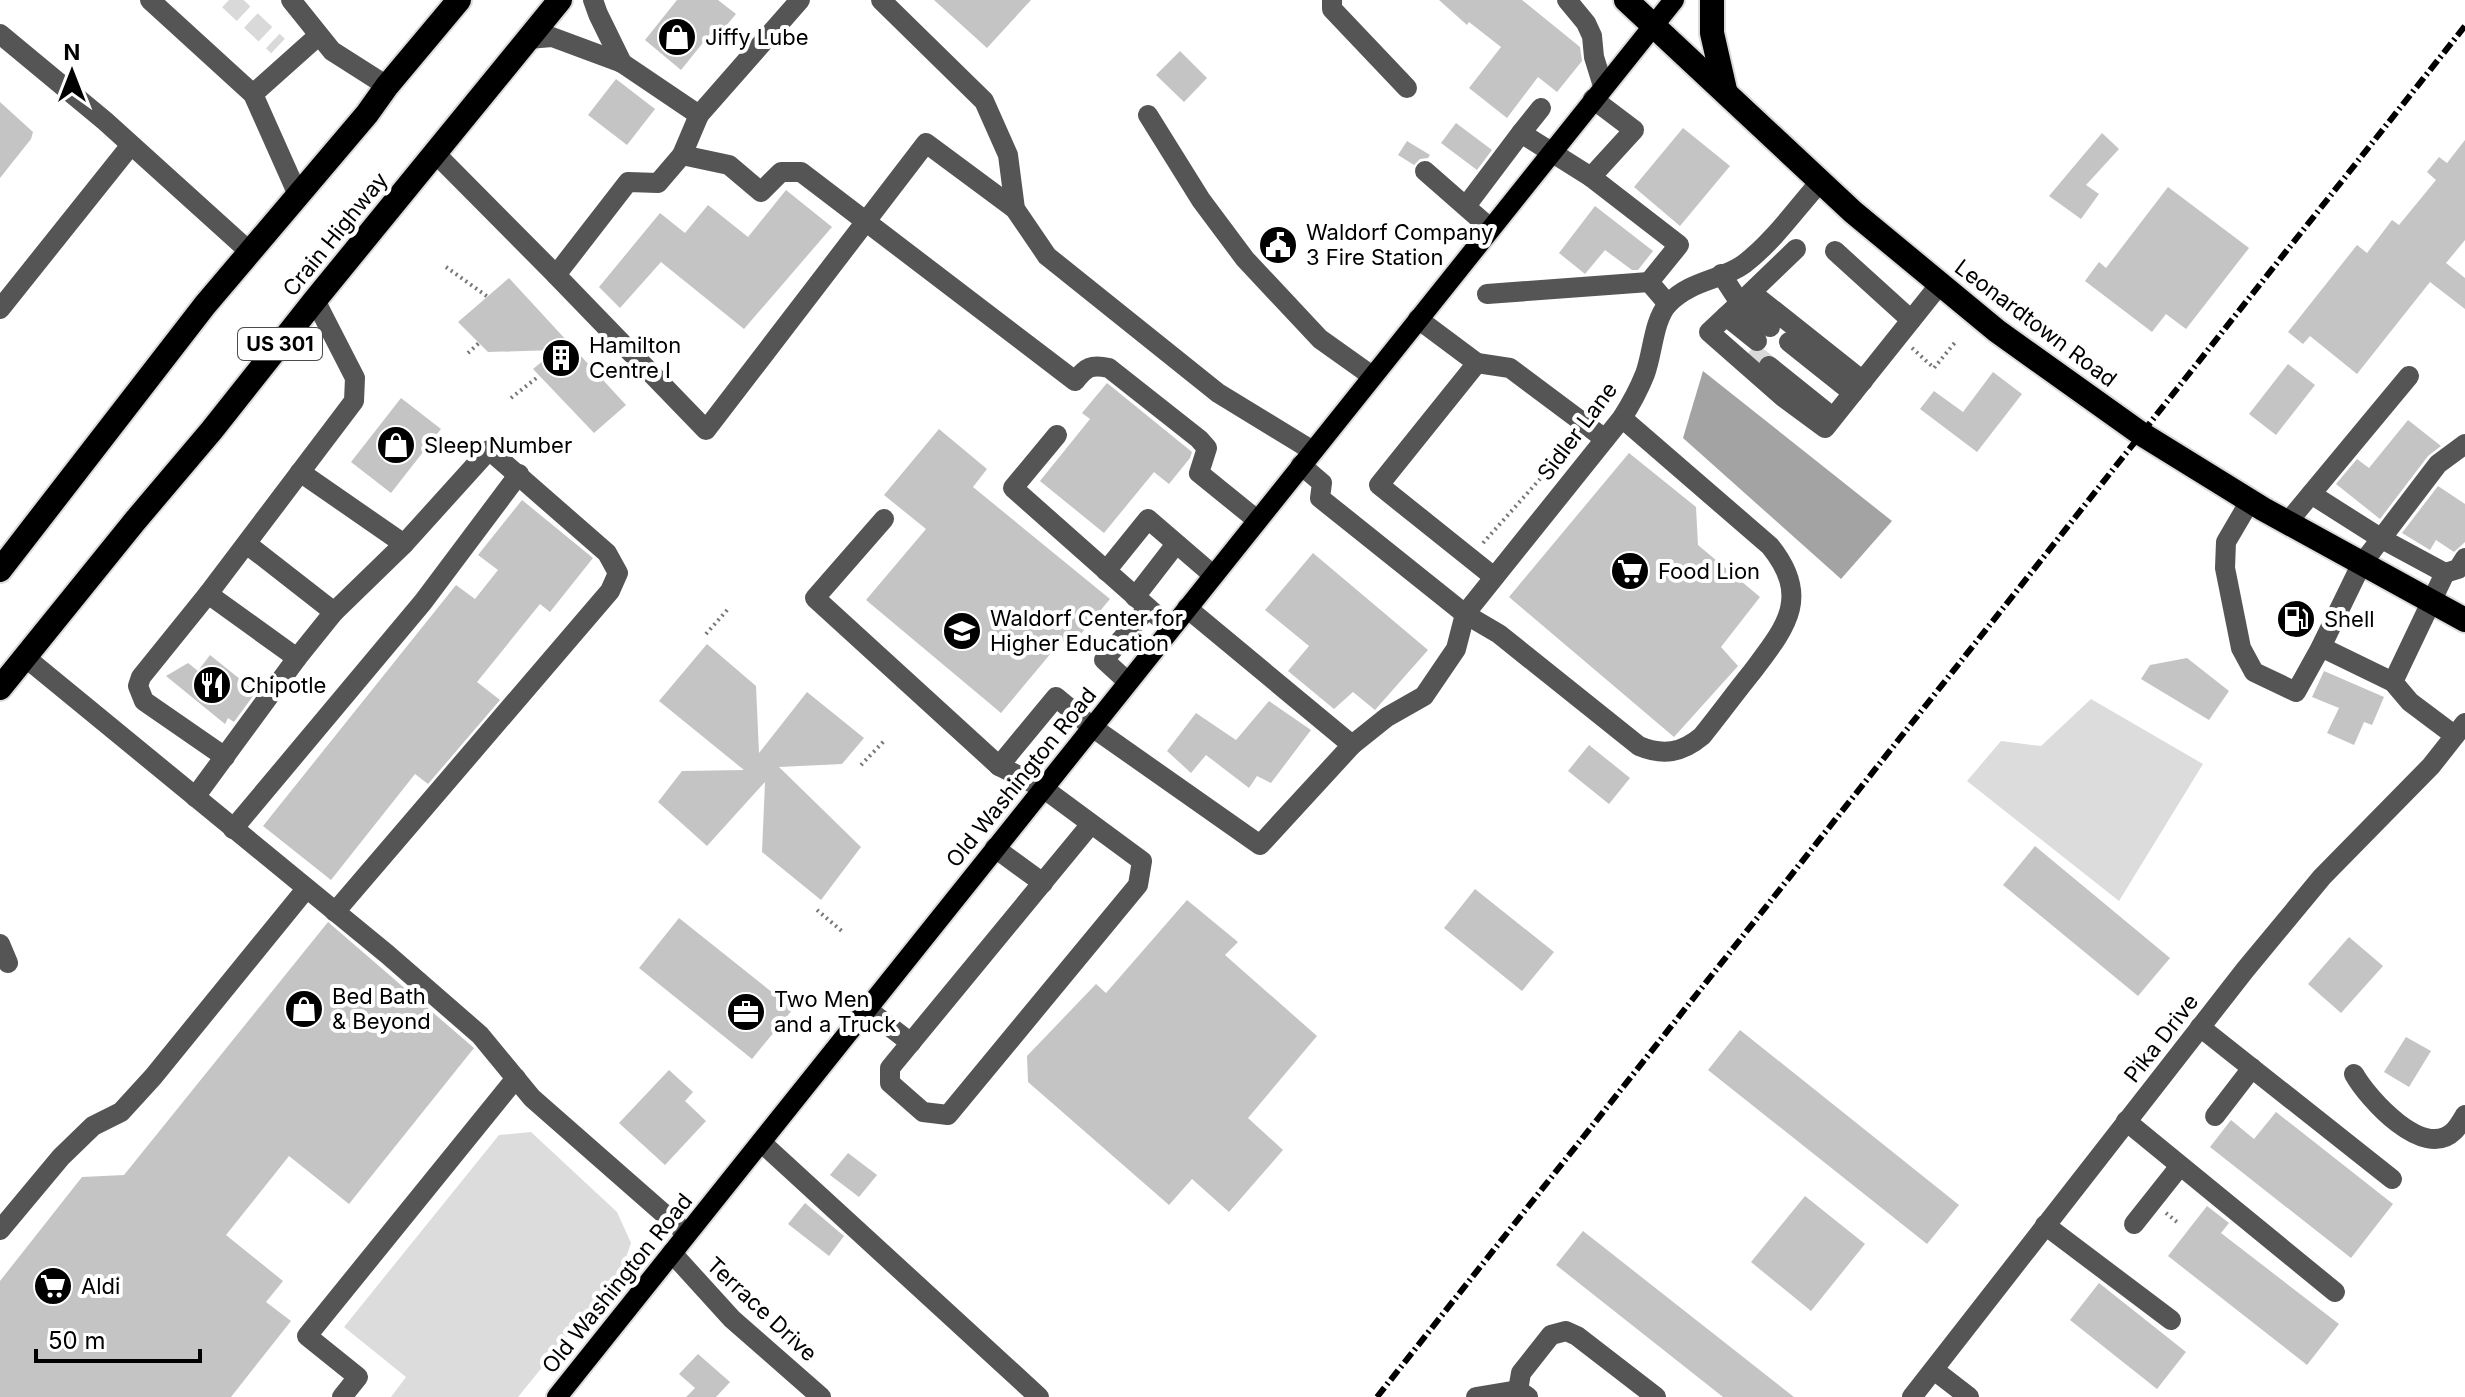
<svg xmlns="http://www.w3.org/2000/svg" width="2465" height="1397" font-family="Inter,sans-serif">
<rect width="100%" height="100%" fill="#fff"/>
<g fill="#dcdcdc">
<polygon points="2091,699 2203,764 2119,901 1967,781 2001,741 2041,746"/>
<polygon points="531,1132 617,1212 631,1243 622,1269 518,1397 391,1397 406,1377 344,1327 499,1135"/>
</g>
<polygon fill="#a3a3a3" points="1703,371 1892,521 1841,579 1683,438"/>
<g fill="#c4c4c4">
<polygon points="677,0 718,0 736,14 715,39 710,34 681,70 645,40"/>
<polygon points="934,0 1031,0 987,48"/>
<polygon points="1439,0 1522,0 1580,47 1582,61 1557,92 1538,77 1507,118 1469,88 1501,47 1469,22 1467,25"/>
<polygon points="1180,51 1207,78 1184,102 1156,75"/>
<polygon points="616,79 655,109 627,145 588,115"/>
<polygon points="0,102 33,132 31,139 0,178"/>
<polygon points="1456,123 1492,150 1477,170 1441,143"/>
<polygon points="1683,128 1730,166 1680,226 1634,187"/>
<polygon points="2102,133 2119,149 2086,185 2099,194 2081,219 2049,196"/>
<polygon points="2465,140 2465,240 2446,263 2465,278 2465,309 2430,282 2357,374 2310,336 2303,344 2288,332 2357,245 2367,253 2392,220 2399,225 2436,180 2427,172 2439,157 2447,163"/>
<polygon points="1407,141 1430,155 1428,158 1420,159 1414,165 1398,155"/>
<polygon points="2168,187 2249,248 2186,329 2166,314 2152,332 2085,281 2099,262 2106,268"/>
<polygon points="786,190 832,227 744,329 661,262 620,308 599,287 660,213 685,233 708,205 748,237"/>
<polygon points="1595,206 1653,251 1638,270 1632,270 1605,250 1585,274 1559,253"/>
<polygon points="509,278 626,405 594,433 533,369 556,350 488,352 458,322"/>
<polygon points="2288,364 2315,385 2276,435 2249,414"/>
<polygon points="1993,372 2022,394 1977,452 1920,409 1934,391 1963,412"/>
<polygon points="1107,383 1192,452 1190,458 1169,484 1154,472 1104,533 1040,481 1090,419 1082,413"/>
<polygon points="401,398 441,429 391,493 351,462"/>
<polygon points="2408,420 2441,446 2428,456 2380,519 2336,484 2357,459 2369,468"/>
<polygon points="939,429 987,469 973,487 1110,599 1070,647 1062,640 1001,713 866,600 926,529 884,495"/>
<polygon points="1629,453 1696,507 1698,545 1760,597 1721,647 1738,666 1674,737 1509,597"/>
<polygon points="2438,486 2465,504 2465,542 2454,552 2436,540 2430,550 2402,533"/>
<polygon points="522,500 593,558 550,612 540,604 477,682 500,700 428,784 415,774 331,880 263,826 456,585 475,599 498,570 478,555"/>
<polygon points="1313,553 1428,650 1375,710 1353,692 1334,709 1288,671 1309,646 1265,610"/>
<polygon points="707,644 756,686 759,753 807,692 864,738 842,764 779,767 861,847 821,900 762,852 765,782 707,846 658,802 682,771 744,770 659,701"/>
<polygon points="210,655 256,692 234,722 228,718 225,724 166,676 188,663 198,671"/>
<polygon points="2187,658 2229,691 2209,720 2141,679 2150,665"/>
<polygon points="2324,671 2384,697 2372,725 2364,722 2354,745 2327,733 2339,708 2312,697"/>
<polygon points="1269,701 1311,730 1271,783 1257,776 1249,788 1206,755 1191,773 1167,751 1196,713 1236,740"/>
<polygon points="1589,745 1630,778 1609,804 1568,771"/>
<polygon points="2035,846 2170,958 2138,996 2003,885"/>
<polygon points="1475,889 1554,952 1522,991 1444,928"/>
<polygon points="1187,900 1238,942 1225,955 1317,1036 1248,1118 1283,1150 1229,1212 1192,1179 1169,1205 1028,1082 1027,1056 1096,984 1106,993"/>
<polygon points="679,918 793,1009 752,1059 639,968"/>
<polygon points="328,922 474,1048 349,1204 289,1156 226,1235 283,1281 266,1302 291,1321 231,1397 0,1397 0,1281 82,1177 124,1175"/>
<polygon points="2349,937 2383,966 2341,1013 2308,984"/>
<polygon points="1740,1030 1959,1205 1927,1244 1708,1070"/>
<polygon points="2406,1037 2431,1051 2409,1087 2384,1072"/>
<polygon points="669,1070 693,1092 685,1101 706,1121 665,1165 619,1123"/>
<polygon points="2276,1112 2393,1204 2351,1258 2210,1147 2231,1120 2254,1139"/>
<polygon points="848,1153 877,1175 859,1197 830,1175"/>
<polygon points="1805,1196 1865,1244 1811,1311 1751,1262"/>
<polygon points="805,1203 844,1236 829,1256 788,1224"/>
<polygon points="2207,1206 2229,1223 2221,1233 2339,1324 2307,1365 2168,1256"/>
<polygon points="1583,1231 1794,1397 1723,1397 1556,1265"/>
<polygon points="2099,1283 2186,1352 2157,1389 2070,1320"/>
<polygon points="698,1354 730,1382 716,1397 686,1397 695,1388 679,1374"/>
</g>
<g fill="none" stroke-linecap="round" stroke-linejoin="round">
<g stroke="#d9d9d9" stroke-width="20" stroke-dasharray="20 10" stroke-linecap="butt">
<polyline points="229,0 278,46"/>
<polyline points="1750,351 1769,366"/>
</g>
<g stroke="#dbdbdb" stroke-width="24">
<polyline id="major" points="557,1397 1674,0"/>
</g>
<g stroke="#dbdbdb" stroke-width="28">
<g id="highway">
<polyline points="1626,0 1853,212 1997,331 2140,433 2263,509 2465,620"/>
<polyline points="1712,0 1712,33 1725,90"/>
<polyline points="0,570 205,305 367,114 387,86 459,0"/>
<polyline points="0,688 135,521 212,430 315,300 560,0"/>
</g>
</g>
<g stroke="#777" stroke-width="4" stroke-dasharray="2 4" stroke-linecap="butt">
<polyline points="446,267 488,297"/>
<polyline points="1912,348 1934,368 1957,340"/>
<polyline points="468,353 479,343"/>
<polyline points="511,398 539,376"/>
<polyline points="1554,463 1573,438"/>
<polyline points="1483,543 1540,479"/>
<polyline points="706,634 728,609"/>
<polyline points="861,765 885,740"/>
<polyline points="817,910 843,932"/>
<polyline points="2166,1213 2177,1222"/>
</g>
<g stroke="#555" stroke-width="20">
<polyline points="150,0 253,94 298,195"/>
<polyline points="291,0 332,51 387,86"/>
<polyline points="593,0 598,14 622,63"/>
<polyline points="881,0 984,101 1008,155 1015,209 1047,256 1218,393 1313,451"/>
<polyline points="1332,0 1332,9 1407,88"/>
<polyline points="1567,0 1586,23 1592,36 1594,57 1603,86"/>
<polyline points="0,34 105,121 250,252"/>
<polyline points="528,39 552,37 622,63 699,115 800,0"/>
<polyline points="253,94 318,36"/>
<polyline points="1541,108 1521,133 1591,177 1634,130 1593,99"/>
<polyline points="1148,115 1201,200 1245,259 1320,339 1372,376"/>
<path d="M435,153L556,275L628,182L658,183L682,155L729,165L761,192L781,172H801L1075,381C1086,367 1091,364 1109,368L1199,439L1207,448L1199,473L1257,520"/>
<polyline points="682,155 699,115"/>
<polyline points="1425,171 1490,228"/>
<polyline points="1591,177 1679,245 1649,282 1668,304"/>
<polyline points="1466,206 1521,133"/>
<polyline points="1835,251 1911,320"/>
<polyline points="1721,274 1740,303 1709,332 1783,397 1825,428 1940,284"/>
<polyline points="556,275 706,430 926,143 1015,209"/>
<polyline points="1752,293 1863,381"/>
<polyline points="1487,294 1649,282"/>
<polyline points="0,309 131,145"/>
<polyline points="1726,316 1757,341"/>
<polyline points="1418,319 1477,363 1379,485 1494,577"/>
<polyline points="1770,327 1740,303 1796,249"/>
<polyline points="1789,342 1853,393"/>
<polyline points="1477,363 1510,368 1605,439"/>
<polyline points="1769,366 1825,411"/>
<polyline points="1057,435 1013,488 1171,628"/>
<path d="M1301,465L1322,483L1320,498L1465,614L1499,634L1639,746C1663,756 1682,753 1702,736C1719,715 1735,693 1752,672C1785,628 1812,598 1770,546L1622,418"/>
<polyline points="300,472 404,544"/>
<polyline points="2311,494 2382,539 2445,573"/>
<polyline points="2250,501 2226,542 2225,568 2241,648 2254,672 2296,692 2321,647"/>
<polyline points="884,519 815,598 999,766 1043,788 1142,861 1138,885 948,1115 923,1112 890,1083 890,1068 1091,824"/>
<polyline points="2287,523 2409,376"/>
<polyline points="248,545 334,612 297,658"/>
<polyline points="1106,571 1148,519 1213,575"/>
<polyline points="208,594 141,677 138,686 144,701 225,757"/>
<polyline points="1135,597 1176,544"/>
<polyline points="334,612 404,544 489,450 607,553 618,573 610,591 335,912"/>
<polyline points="25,657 387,954 480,1035 532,1098 687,1234"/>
<polyline points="1128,682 1104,660 1148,608"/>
<polyline points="2393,682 2445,573 2458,569 2465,558"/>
<polyline points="2454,735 2410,702 2393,682 2321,647 2361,565 2438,464 2465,444"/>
<path d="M1352,745L1387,717L1424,696L1456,649L1465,614L1622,418C1631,404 1639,389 1645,374C1653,353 1653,321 1668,304C1690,280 1723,280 1744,264C1773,242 1796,209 1820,182"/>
<polyline points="999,766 1056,697 1092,727 1260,845 1352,745 1187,608"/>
<polyline points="195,797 297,658 208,594 354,401 355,378 315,300"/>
<polyline points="233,829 423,602 519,474"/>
<polyline points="995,848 1043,883"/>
<polyline points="0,944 8,963"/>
<polyline points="867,1009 911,1043"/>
<polyline points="2200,1027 2392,1179"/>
<path d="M2354,1074C2368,1099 2424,1161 2454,1131C2458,1127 2462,1120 2465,1115"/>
<polyline points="2215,1116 2252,1068"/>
<polyline points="2126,1121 2335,1292"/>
<polyline points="761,1142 1039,1397"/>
<polyline points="2134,1224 2180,1166"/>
<polyline points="2045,1225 2171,1320"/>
<polyline points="0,1230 61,1157 93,1126 121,1112 153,1077 306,889"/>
<polyline points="672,1253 732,1319 821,1397"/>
<polyline points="1934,1370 1969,1397"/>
<polyline points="1518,1390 1521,1373 1551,1335 1566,1331 1577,1336 1656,1397"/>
<polyline points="342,1397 358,1377 307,1336 516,1078"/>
<polyline points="1476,1397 1518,1390 1528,1397"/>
<polyline points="1912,1397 2245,970 2322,877 2431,766 2465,723"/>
</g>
<use href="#major" stroke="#000" stroke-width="20"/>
<use href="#highway" stroke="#000" stroke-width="24"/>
<polyline stroke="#000" stroke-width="6" stroke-dasharray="12 4 2 4" stroke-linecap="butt" points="1377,1397 2465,26"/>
</g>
<defs>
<g id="shop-disc" transform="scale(2)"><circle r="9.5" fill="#000" stroke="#fff"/><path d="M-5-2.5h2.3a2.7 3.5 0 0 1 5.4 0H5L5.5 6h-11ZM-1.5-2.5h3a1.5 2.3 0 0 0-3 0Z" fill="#fff"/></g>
<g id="civic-disc" transform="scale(2)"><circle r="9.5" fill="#000" stroke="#fff"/><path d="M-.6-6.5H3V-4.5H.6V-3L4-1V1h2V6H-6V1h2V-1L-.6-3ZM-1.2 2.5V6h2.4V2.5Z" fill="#fff"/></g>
<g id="building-disc" transform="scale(2)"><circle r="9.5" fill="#000" stroke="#fff"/><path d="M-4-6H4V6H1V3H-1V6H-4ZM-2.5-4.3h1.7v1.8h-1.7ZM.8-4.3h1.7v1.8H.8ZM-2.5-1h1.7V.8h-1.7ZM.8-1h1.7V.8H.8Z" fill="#fff"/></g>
<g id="supermarket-disc" transform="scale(2)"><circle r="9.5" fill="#000" stroke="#fff"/><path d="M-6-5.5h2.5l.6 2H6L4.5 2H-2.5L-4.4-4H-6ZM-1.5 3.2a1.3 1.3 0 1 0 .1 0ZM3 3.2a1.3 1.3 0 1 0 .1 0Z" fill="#fff"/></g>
<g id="fuel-disc" transform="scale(2)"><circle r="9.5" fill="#000" stroke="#fff"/><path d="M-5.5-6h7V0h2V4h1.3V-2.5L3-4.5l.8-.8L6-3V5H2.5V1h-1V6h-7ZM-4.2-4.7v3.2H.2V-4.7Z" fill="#fff"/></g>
<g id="school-disc" transform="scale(2)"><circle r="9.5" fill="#000" stroke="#fff"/><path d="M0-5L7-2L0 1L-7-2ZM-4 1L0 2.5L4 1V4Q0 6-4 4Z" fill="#fff"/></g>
<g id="restaurant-disc" transform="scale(2)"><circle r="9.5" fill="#000" stroke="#fff"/><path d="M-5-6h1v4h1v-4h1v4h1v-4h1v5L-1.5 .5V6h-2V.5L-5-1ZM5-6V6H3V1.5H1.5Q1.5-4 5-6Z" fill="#fff"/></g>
<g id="office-disc" transform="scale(2)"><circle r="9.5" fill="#000" stroke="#fff"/><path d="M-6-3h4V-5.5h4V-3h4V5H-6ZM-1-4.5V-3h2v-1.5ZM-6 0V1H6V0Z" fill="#fff"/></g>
</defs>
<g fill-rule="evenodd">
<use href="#shop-disc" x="677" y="37"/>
<use href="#civic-disc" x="1278" y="245"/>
<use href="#building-disc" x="561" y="358"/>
<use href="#shop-disc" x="396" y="445"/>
<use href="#supermarket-disc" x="1630" y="571"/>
<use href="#fuel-disc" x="2296" y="619"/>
<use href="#school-disc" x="962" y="631"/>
<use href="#restaurant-disc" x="212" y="685"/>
<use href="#shop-disc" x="304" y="1009"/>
<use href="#office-disc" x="746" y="1012"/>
<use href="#supermarket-disc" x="53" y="1286"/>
</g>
<g text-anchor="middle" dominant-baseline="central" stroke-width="8" stroke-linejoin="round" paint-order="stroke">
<rect fill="#fff" stroke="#4c4c4c" stroke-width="2" x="238" y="328" width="84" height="32" rx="6"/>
<g font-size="20" font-weight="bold" fill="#000">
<text x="280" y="344">US 301</text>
</g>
<g font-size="22" fill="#000" stroke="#fff" text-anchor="start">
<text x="705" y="37">Jiffy Lube</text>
<text x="1306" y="232">Waldorf Company<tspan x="1306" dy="25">3 Fire Station</tspan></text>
<text x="589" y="345">Hamilton<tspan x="589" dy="25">Centre I</tspan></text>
<text x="424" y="445">Sleep Number</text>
<text x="1658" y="571">Food Lion</text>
<text x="990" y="618">Waldorf Center for<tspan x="990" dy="25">Higher Education</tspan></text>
<text x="2324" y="619">Shell</text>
<text x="240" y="685">Chipotle</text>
<text x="332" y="996">Bed Bath<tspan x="332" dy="25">&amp; Beyond</tspan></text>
<text x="774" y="999">Two Men<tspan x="774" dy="25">and a Truck</tspan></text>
<text x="81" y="1286">Aldi</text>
</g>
<g font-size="22" fill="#000" stroke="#fff">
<text transform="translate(335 234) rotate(-51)">Crain Highway</text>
<text transform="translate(2036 323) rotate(37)">Leonardtown Road</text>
<text transform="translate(1577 431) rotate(-53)">Sidler Lane</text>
<text transform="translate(1021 777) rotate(-51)">Old Washington Road</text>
<text transform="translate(2161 1038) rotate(-52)">Pika Drive</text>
<text transform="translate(617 1283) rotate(-51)">Old Washington Road</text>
<text transform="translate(762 1309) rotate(43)">Terrace Drive</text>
</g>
</g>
<g transform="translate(72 72)" stroke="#ffffff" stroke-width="6" paint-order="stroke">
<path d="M0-6L14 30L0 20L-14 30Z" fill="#000000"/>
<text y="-12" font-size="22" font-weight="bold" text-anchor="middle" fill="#000000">N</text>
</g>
<path d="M36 1349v12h164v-12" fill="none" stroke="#000000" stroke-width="4"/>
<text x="48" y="1349" font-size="24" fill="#000000" stroke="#ffffff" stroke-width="6" paint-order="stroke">50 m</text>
</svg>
